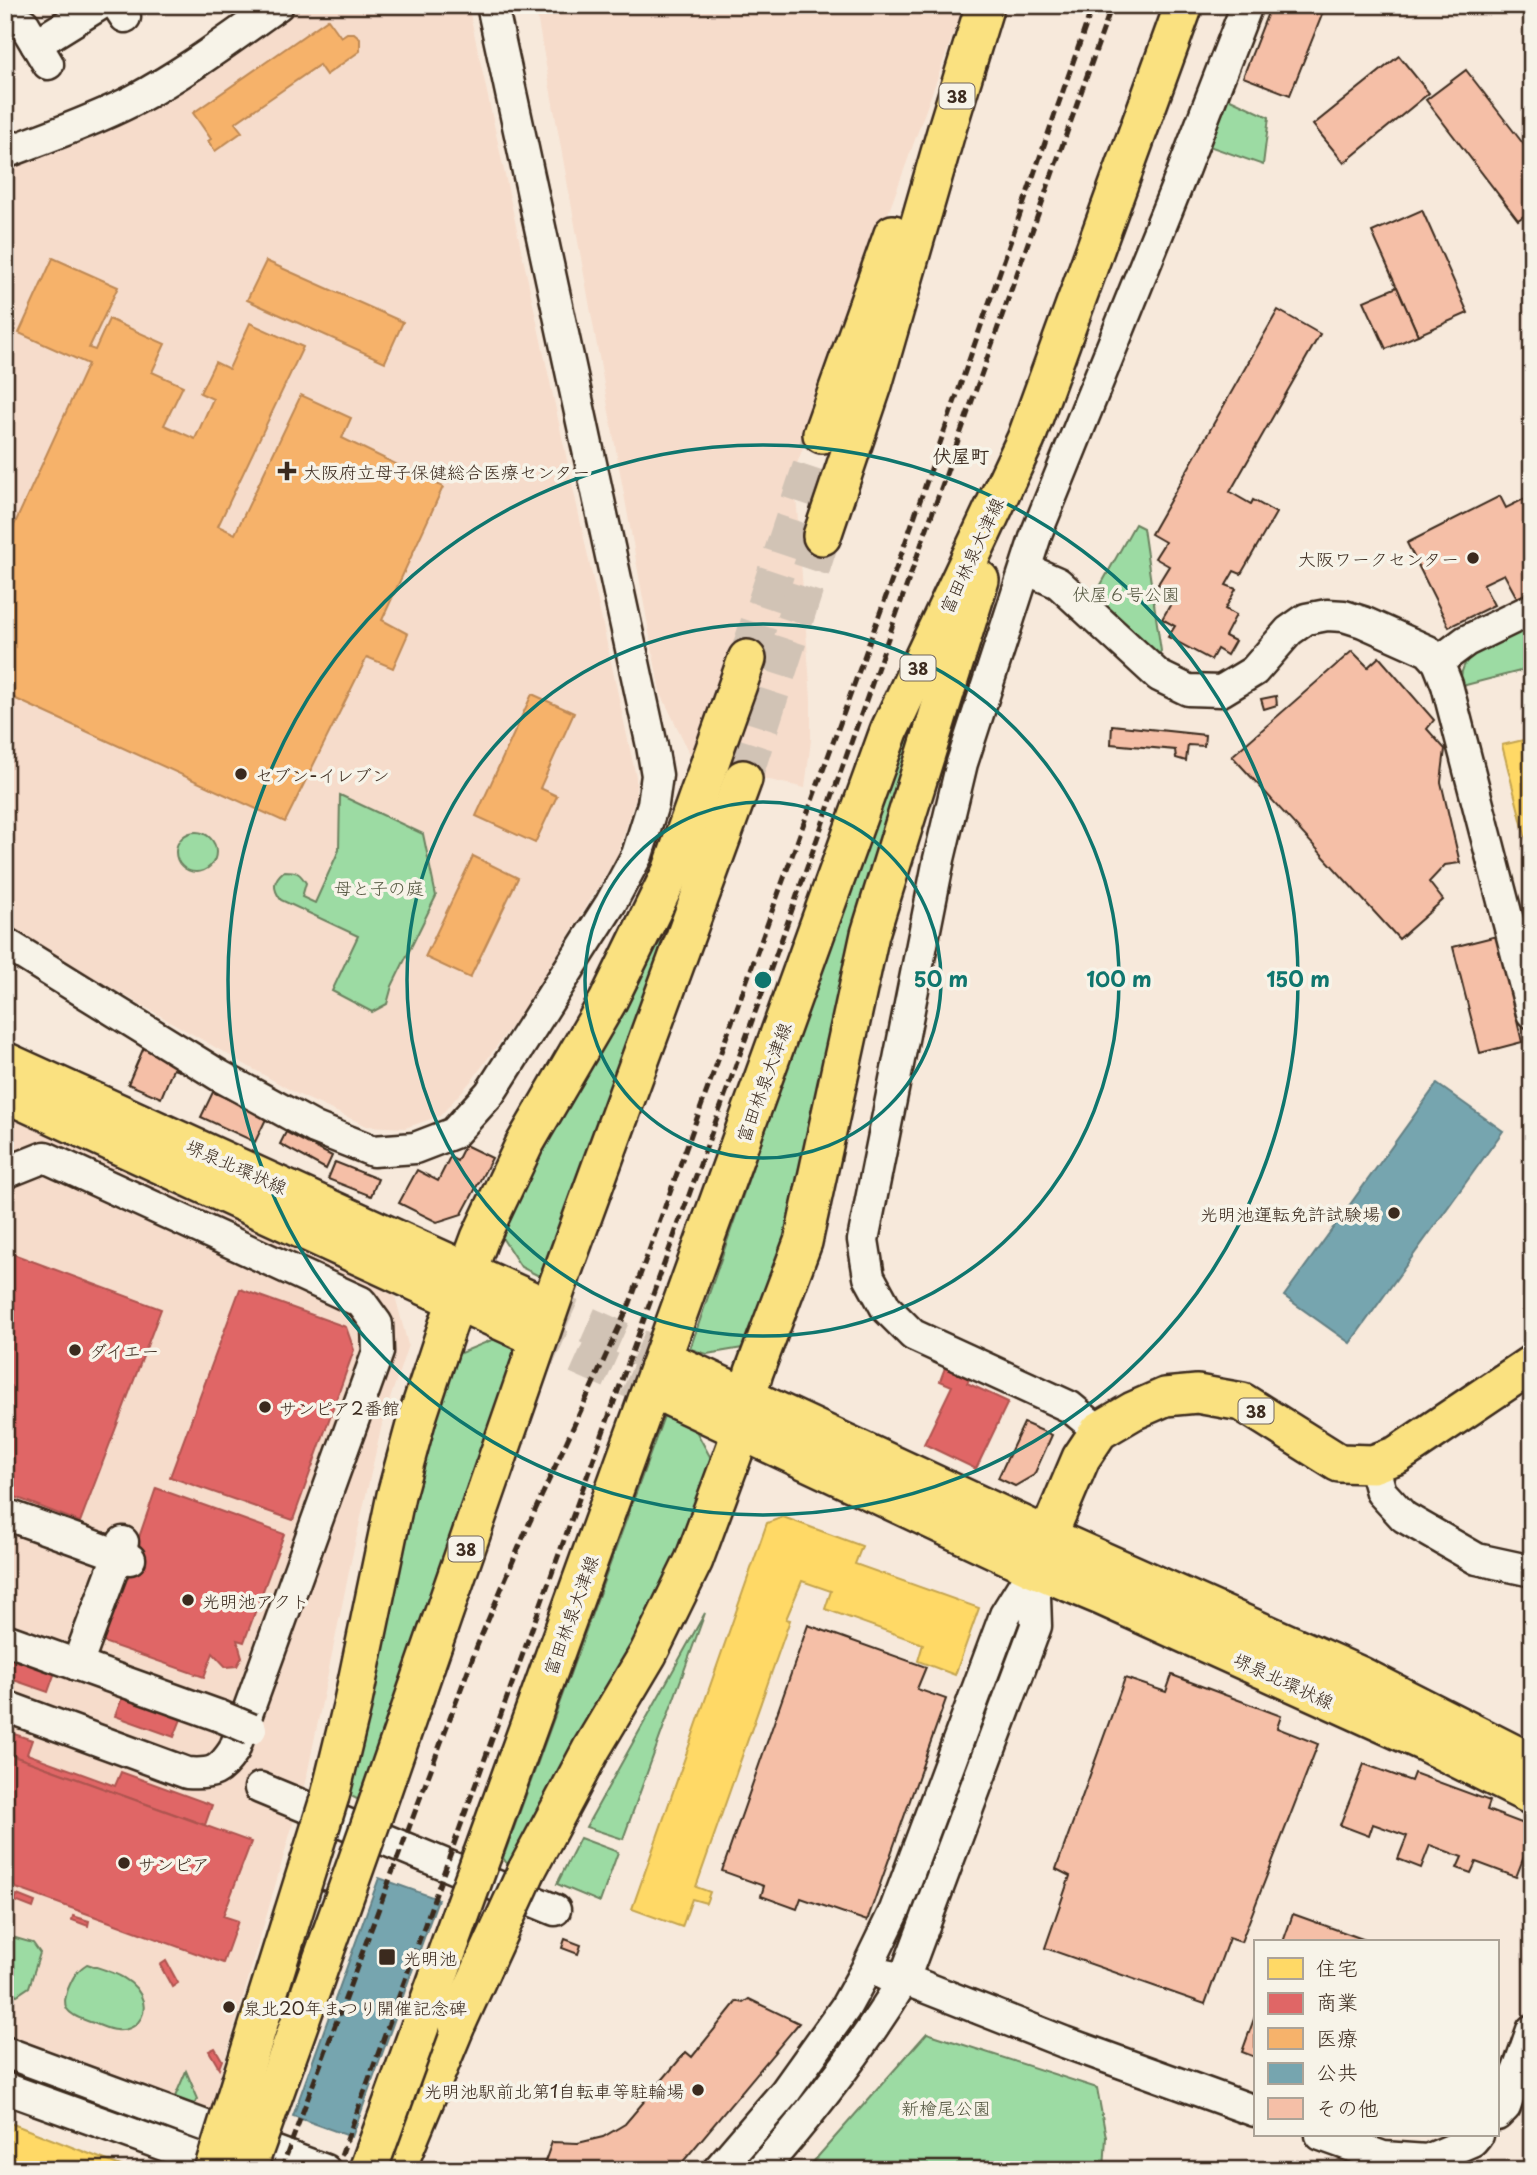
<svg xmlns="http://www.w3.org/2000/svg" width="1537" height="2175" font-family="'Playpen Sans','Klee One',sans-serif">
<rect width="100%" height="100%" fill="#f7e9db"/>
<filter id="ink" filterUnits="userSpaceOnUse"><feTurbulence type="fractalNoise" baseFrequency=".0143" numOctaves="2"/><feDisplacementMap in="SourceGraphic" scale="14" xChannelSelector="R" yChannelSelector="G"/><feConvolveMatrix kernelMatrix="1 2 1 2 8 2 1 2 1" color-interpolation-filters="sRGB"/></filter>
<g filter="url(#ink)">
<g fill="#f6dccb">
<polygon points="304,5 468,5 636,777 636,797 617,856 526,1006 472,1080 440,1116 405,1128 367,1126 297,1094 5,927 5,166 95,137 146,113 188,87"/>
<polygon points="535,5 964,5 797,464 796,494 811,699 811,740 805,788 729,771 763,665 728,652 692,758 660,692"/>
<polygon points="5,1110 394,1292 408,1345 383,1420 352,1557 307,1775 209,2115 5,2037"/>
</g>
<g fill="#9cdba3" stroke="#6c8260" stroke-width="2">
<polygon points="1226,97 1269,117 1263,165 1206,145"/>
<polygon points="1135,524 1143,528 1161,651 1156,659 1098,603 1098,590"/>
<path d="M1532,622V668L1462,686C1453,651 1507,635 1532,622Z"/>
<polygon points="943,684 791,1253 754,1346 707,1354 690,1349 887,777 922,685"/>
<path d="M340,795L423,834L436,896L392,986L387,1004L372,1012L332,991L358,936L281,900C272,888 273,880 284,871C297,871 300,873 306,883L302,897L315,903L339,850Z"/>
<circle cx="196" cy="852" r="20"/>
<polygon points="670,929 547,1280 521,1267 499,1233 572,1088 631,998 649,957"/>
<polygon points="494,1339 519,1351 361,1801 349,1795 373,1700 401,1550 429,1431 453,1356"/>
<polygon points="664,1416 695,1429 713,1462 678,1555 634,1647 516,1865 508,1865 503,1858"/>
<polygon points="705,1613 623,1839 586,1827"/>
<polygon points="580,1838 618,1852 600,1902 557,1884"/>
<polygon points="12,1937 33,1943 40,1953 29,1987 17,1995 5,1990 5,1941"/>
<path d="M87,1964C108,1971 136,1977 143,2001C147,2018 134,2032 116,2030C108,2030 98,2024 90,2022C83,2019 72,2017 67,2009C63,2002 66,1996 68,1989C73,1977 76,1971 87,1964Z"/>
<polygon points="927,2033 1097,2088 1106,2137 1104,2170 806,2170"/>
<polygon points="186,2071 198,2099 194,2104 174,2099"/>
</g>
<g fill="#ffd966" stroke="#c4a450" stroke-width="2">
<polygon points="1532,738 1532,863 1502,745"/>
<polygon points="783,1517 862,1546 855,1564 979,1608 955,1675 918,1661 923,1644 825,1609 831,1591 802,1581 786,1619 790,1620 696,1887 710,1892 706,1903 692,1899 682,1927 632,1909 767,1523"/>
<polygon points="5,2121 131,2170 5,2170"/>
</g>
<g fill="#e06666" stroke="#ae5450" stroke-width="2">
<polygon points="5,1251 161,1309 80,1522 5,1493"/>
<polygon points="240,1289 346,1327 354,1350 293,1520 170,1477"/>
<polygon points="946,1365 971,1376 967,1383 1008,1402 976,1469 924,1444 952,1386 940,1381"/>
<polygon points="156,1488 284,1534 244,1642 237,1640 242,1657 237,1666 226,1667 213,1653 204,1677 103,1642"/>
<polygon points="5,1655 55,1672 48,1692 5,1677"/>
<polygon points="122,1698 181,1719 174,1737 115,1716"/>
<polygon points="5,1731 32,1740 27,1754 115,1786 121,1772 212,1805 205,1825 5,1753"/>
<polygon points="5,1753 251,1842 223,1916 238,1921 223,1963 5,1884"/>
<polygon points="17,1895 35,1902 33,1908 15,1901"/>
<polygon points="73,1916 89,1921 88,1926 72,1920"/>
<polygon points="166,1961 178,1983 172,1987 160,1965"/>
<polygon points="215,2048 222,2060 219,2068 209,2051"/>
</g>
<g fill="#f6b26b" stroke="#be8954" stroke-width="2">
<polygon points="328,19 341,37 347,33 354,33 360,38 360,51 326,75 319,65 235,123 242,132 215,151 208,141 211,139 193,113"/>
<polygon points="53,258 118,287 89,348 95,350 109,319 165,344 152,372 183,386 164,425 195,439 213,399 200,393 215,362 229,369 250,323 303,347 218,526 235,534 301,395 351,418 342,438 443,487 382,620 408,634 393,668 367,657 285,822 5,694 5,545 88,364 19,333"/>
<polygon points="266,261 403,322 385,362 247,300"/>
<polygon points="532,694 574,713 540,788 557,796 535,843 476,816"/>
<polygon points="473,856 518,878 470,978 425,957"/>
</g>
<g fill="#76a5af" stroke="#648084" stroke-width="2">
<polygon points="1437,1084 1503,1131 1350,1343 1284,1296"/>
<polygon points="379,1878 438,1899 352,2137 293,2116"/>
</g>
<g fill="#f5bfa7" stroke="#3b2a1e" stroke-width="2">
<polygon points="1271,5 1326,5 1290,95 1243,77"/>
<polygon points="1399,56 1429,93 1344,163 1313,125"/>
<polygon points="1466,70 1532,155 1532,210 1518,220 1426,100"/>
<polygon points="1422,210 1468,313 1418,335 1372,232"/>
<polygon points="1397,287 1418,335 1386,349 1364,301"/>
<polygon points="1278,310 1320,334 1230,492 1251,504 1253,500 1276,513 1241,574 1234,571 1226,585 1236,589 1225,609 1236,615 1225,636 1235,641 1227,655 1217,649 1211,660 1168,637 1175,626 1162,619 1176,595 1158,584 1169,566 1155,558 1165,542 1151,534"/>
<polygon points="1532,495 1532,591 1517,598 1504,574 1483,584 1494,605 1449,627 1407,543 1500,496 1506,508"/>
<polygon points="1352,651 1368,667 1379,657 1434,720 1427,729 1445,749 1441,782 1460,863 1445,865 1429,882 1443,900 1399,939 1232,756"/>
<polygon points="1276,696 1277,705 1264,709 1261,699"/>
<polygon points="1112,725 1205,735 1204,746 1188,745 1186,761 1176,758 1175,750 1111,744"/>
<polygon points="1497,936 1522,1042 1480,1053 1453,947"/>
<polygon points="144,1047 183,1063 179,1071 173,1069 161,1098 128,1084"/>
<polygon points="213,1092 267,1117 255,1142 201,1117"/>
<polygon points="286,1132 332,1156 326,1169 280,1144"/>
<polygon points="465,1145 492,1158 462,1214 437,1222 399,1203 417,1170 438,1181 450,1157 457,1161"/>
<polygon points="335,1162 378,1179 371,1196 328,1179"/>
<polygon points="1024,1423 1052,1435 1034,1475 1015,1486 998,1478"/>
<polygon points="808,1625 926,1667 917,1689 946,1699 867,1921 801,1898 797,1909 761,1896 764,1886 722,1871"/>
<polygon points="1172,1675 1281,1716 1277,1728 1318,1744 1241,1942 1229,1938 1205,2004 1045,1948 1070,1876 1056,1869 1125,1678 1166,1692"/>
<polygon points="1364,1764 1411,1781 1414,1773 1490,1801 1487,1810 1532,1827 1532,1836 1516,1877 1476,1862 1471,1873 1457,1868 1462,1857 1430,1845 1421,1868 1398,1859 1407,1836 1373,1824 1369,1836 1340,1825"/>
<polygon points="1293,1914 1371,1942 1283,1942"/>
<polygon points="565,1939 581,1945 578,1954 562,1948"/>
<polygon points="749,1999 799,2023 676,2170 542,2170 552,2142 578,2143 603,2137 625,2124 686,2052 692,2057 737,2001 743,2003"/>
<polygon points="1255,2016 1255,2057 1242,2052"/>
</g>
<g fill="none" stroke-linecap="round" stroke-linejoin="round">
<g stroke="#d1c3b5" stroke-width="37" stroke-dasharray="37 18" stroke-linecap="butt">
<polyline points="747,659 822,434"/>
<polyline points="743,779 822,536"/>
<polyline points="537,1303 682,1367"/>
<polyline points="527,1333 672,1398"/>
</g>
<g stroke="#3b2a1e" stroke-width="35">
<g id="minor">
<polyline points="117,5 125,17"/>
<polyline points="24,24 48,64"/>
<polyline points="36,44 99,5"/>
<path d="M5,153C49,136 93,121 134,100C185,73 231,38 278,5"/>
<polyline points="1026,569 1058,583 1159,676 1188,690 1221,691 1254,671 1289,631 1306,619 1327,615 1344,616 1363,622 1428,651 1438,662 1447,685 1532,1013"/>
<polyline points="1438,662 1466,641 1532,609"/>
<polyline points="5,943 220,1076 315,1128 373,1151 415,1148 454,1133 490,1093 611,903 637,855 653,804 657,775 652,746 492,5"/>
<path d="M5,1173L45,1157L361,1302L377,1324L378,1352L234,1750C220,1771 213,1775 187,1773L5,1706"/>
<polyline points="1099,1431 1070,1407 913,1335 886,1308 869,1277 863,1240 939,859 962,763 1037,532 1181,176 1247,5"/>
<polyline points="1373,1464 1381,1492 1404,1517 1477,1559 1532,1571"/>
<polyline points="5,1514 130,1559"/>
<polyline points="5,1639 220,1716"/>
<polyline points="77,1665 123,1542"/>
<polyline points="260,1788 555,1910"/>
<polyline points="885,1975 904,1979 1064,2042 1255,2111"/>
<polyline points="281,2025 319,1906"/>
<polyline points="5,2052 325,2170"/>
<polyline points="5,2088 233,2170"/>
<polyline points="1497,2115 1505,2107 1532,2030"/>
<polyline points="1321,2135 1383,2157 1427,2160 1472,2141 1477,2135"/>
<polyline points="718,2170 785,2092 845,2008 866,1970 895,1910 1005,1615 1034,1568"/>
<path d="M761,2170C814,2110 862,2048 904,1979L1036,1626L1034,1568"/>
</g>
</g>
<g stroke="#3b2a1e" stroke-width="42">
<g id="major">
<polyline points="822,434 893,234"/>
<polyline points="822,536 873,385 946,132 985,5"/>
<polyline points="5,1061 537,1303"/>
<polyline points="5,1093 527,1333"/>
<polyline points="682,1367 1047,1536 1361,1676 1532,1763"/>
<polyline points="672,1398 1034,1568 1101,1596 1424,1742 1532,1796"/>
<polyline points="1039,1557 1081,1458 1099,1431 1133,1411 1165,1397 1197,1394 1242,1402 1339,1463 1373,1464 1397,1455 1532,1364"/>
<polyline points="330,1796 352,1706 396,1495 417,1418 448,1324 480,1238 524,1145 608,1001 671,872 747,659"/>
<polyline points="374,1814 558,1284 743,779"/>
<polyline points="483,1853 889,731 1026,439 1184,5"/>
<polyline points="527,1870 592,1748 648,1654 694,1560 742,1430 747,1396 754,1372 803,1242 870,934 980,580"/>
<polyline points="396,2170 457,2023"/>
</g>
</g>
<use href="#minor" stroke="#f7f3e8" stroke-width="30"/>
<use href="#major" stroke="#fae180" stroke-width="37"/>
<g stroke="#3b2a1e" stroke-width="5" stroke-dasharray="10 5" stroke-linecap="butt">
<polyline points="281,2170 477,1646 527,1528 630,1303 901,555 1093,5"/>
<polyline points="336,2170 782,938 1112,5"/>
</g>
<g stroke="#3b2a1e" stroke-width="35" stroke-linecap="butt">
<polyline id="minor-bridge" points="220,1716 251,1729"/>
</g>
<g stroke="#3b2a1e" stroke-width="42" stroke-linecap="butt">
<g id="major-bridge">
<polyline points="457,2023 527,1870"/>
<polyline points="213,2170 330,1796"/>
<polyline points="247,2170 374,1814"/>
<polyline points="368,2170 483,1853"/>
</g>
</g>
<use href="#minor-bridge" stroke="#f7f3e8" stroke-width="30"/>
<use href="#major-bridge" stroke="#fae180" stroke-width="37"/>
</g>
</g>
<g fill="none" stroke="#0f766e" stroke-width="3.5">
<circle cx="763" cy="980" r="178"/>
<circle cx="763" cy="980" r="356"/>
<circle cx="763" cy="980" r="535"/>
</g>
<g fill="#3b2a1e" stroke="#f7f3e8" stroke-width="2.5">
<path d="M283.5 460.5h7v7h7v7h-7v7h-7v-7h-7v-7h7z"/>
<circle cx="1473" cy="558" r="7"/>
<circle cx="241" cy="774" r="7"/>
<circle cx="1394" cy="1213" r="7"/>
<circle cx="75" cy="1350" r="7"/>
<circle cx="265" cy="1407" r="7"/>
<circle cx="188" cy="1600" r="7"/>
<circle cx="124" cy="1863" r="7"/>
<rect x="378" y="1948" width="18" height="18" rx="3.5"/>
<circle cx="229" cy="2007" r="7"/>
<circle cx="698" cy="2090" r="7"/>
</g>
<g text-anchor="middle" dominant-baseline="central" stroke-width="7" stroke-linejoin="round" paint-order="stroke">
<g fill="#f7f3e8" stroke="#73665b" stroke-width="2">
<rect x="939.5" y="83.5" width="35" height="25" rx="5"/>
<rect x="900.5" y="655.5" width="35" height="25" rx="5"/>
<rect x="1238.5" y="1398.5" width="35" height="25" rx="5"/>
<rect x="448.5" y="1536.5" width="35" height="25" rx="5"/>
</g>
<g font-size="16" font-weight="bold" fill="#3b2a1e">
<text x="957" y="96">38</text>
<text x="918" y="668">38</text>
<text x="1256" y="1411">38</text>
<text x="466" y="1549">38</text>
</g>
<g font-size="18" fill="#3b2a1e" stroke="#f7f3e8" text-anchor="start">
<text x="303" y="471">大阪府立母子保健総合医療センター</text>
<text x="1459" y="558" text-anchor="end">大阪ワークセンター</text>
<text x="255" y="774">セブン-イレブン</text>
<text x="1380" y="1213" text-anchor="end">光明池運転免許試験場</text>
<text x="89" y="1350">ダイエー</text>
<text x="279" y="1407">サンピア2番館</text>
<text x="202" y="1600">光明池アクト</text>
<text x="138" y="1863">サンピア</text>
<text x="403" y="1957">光明池</text>
<text x="243" y="2007">泉北20年まつり開催記念碑</text>
<text x="684" y="2090" text-anchor="end">光明池駅前北第1自転車等駐輪場</text>
</g>
<g font-size="18" fill="#3b2a1e" stroke="#f7f3e8">
<text transform="translate(971 555) rotate(-65)">富田林泉大津線</text>
<text transform="translate(763 1082) rotate(-70)">富田林泉大津線</text>
<text transform="translate(237 1166) rotate(24)">堺泉北環状線</text>
<text transform="translate(570 1615) rotate(-70)">富田林泉大津線</text>
<text transform="translate(1284 1680) rotate(25)">堺泉北環状線</text>
</g>
<g font-size="18" fill="#53563f" stroke="#f7f3e8">
<text x="1126" y="593">伏屋６号公園</text>
<text x="379" y="887">母と子の庭</text>
<text x="946" y="2107">新檜尾公園</text>
</g>
<g font-size="19" font-weight="bold" fill="#3b2a1e" stroke="#f7f3e8">
<text x="961" y="455">伏屋町</text>
</g>
</g>
<circle cx="763" cy="980" r="10" fill="#0f766e" stroke="#f7f3e8" stroke-width="3.5"/>
<g font-size="21" text-anchor="middle" font-weight="bold" fill="#0f766e" stroke="#f7f3e8" stroke-width="7" stroke-linejoin="round" paint-order="stroke">
<text x="941" y="987">50 m</text>
<text x="1119" y="987">100 m</text>
<text x="1298" y="987">150 m</text>
</g>
<rect width="1537" height="2175" fill="none" stroke="#f7f3e8" stroke-width="28"/>
<rect x="14" y="14" width="1509" height="2147" fill="none" stroke="#3b2a1e" stroke-width="2.5" filter="url(#ink)"/>
<rect x="1254" y="1940" width="245" height="196" fill="#f7f3e8" stroke="#aca397" stroke-width="2"/>
<rect x="1268" y="1958" width="35" height="21" fill="#ffd966" stroke="#aca397" stroke-width="2"/>
<text x="1316" y="1976" font-size="21" fill="#3b2a1e">住宅</text>
<rect x="1268" y="1993" width="35" height="21" fill="#e06666" stroke="#aca397" stroke-width="2"/>
<text x="1316" y="2010" font-size="21" fill="#3b2a1e">商業</text>
<rect x="1268" y="2028" width="35" height="21" fill="#f6b26b" stroke="#aca397" stroke-width="2"/>
<text x="1316" y="2046" font-size="21" fill="#3b2a1e">医療</text>
<rect x="1268" y="2063" width="35" height="21" fill="#76a5af" stroke="#aca397" stroke-width="2"/>
<text x="1316" y="2080" font-size="21" fill="#3b2a1e">公共</text>
<rect x="1268" y="2098" width="35" height="21" fill="#f5bfa7" stroke="#aca397" stroke-width="2"/>
<text x="1316" y="2116" font-size="21" fill="#3b2a1e">その他</text>
</svg>
